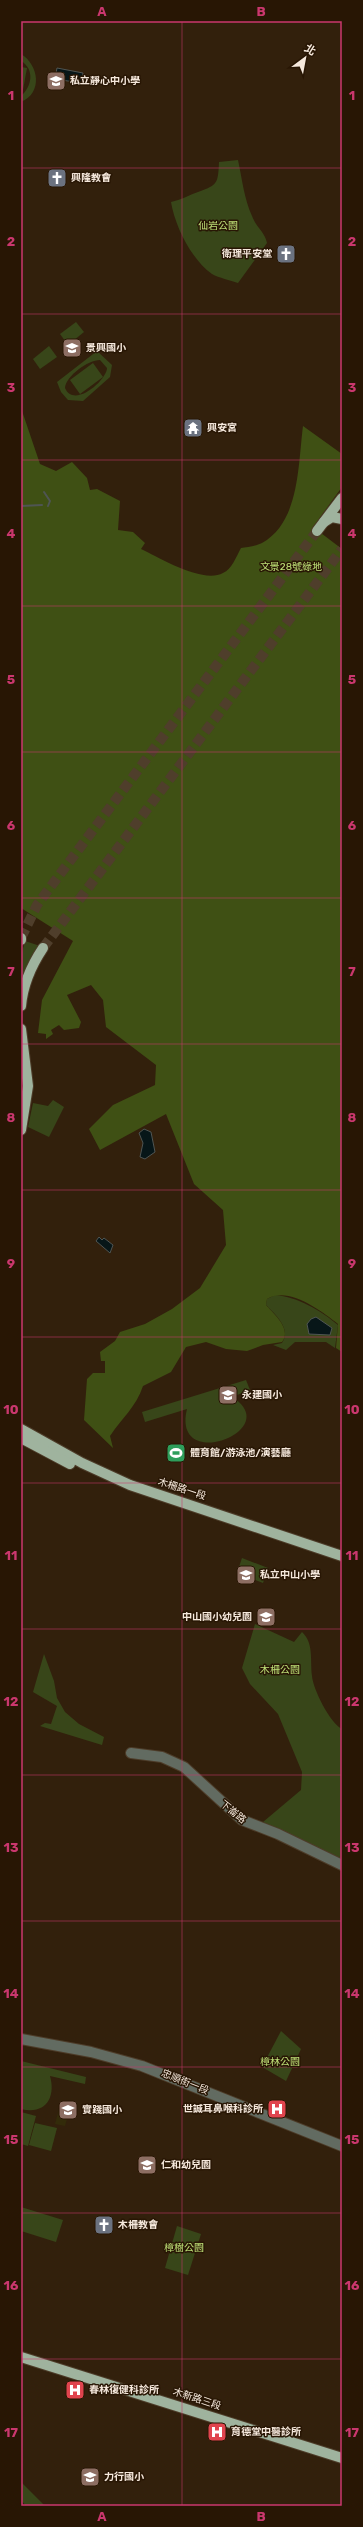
<svg xmlns="http://www.w3.org/2000/svg" width="363" height="2527" font-family="Rubik,'Noto Sans TC',sans-serif">
<rect width="100%" height="100%" fill="#32200c"/>
<g fill="#384619" fill-rule="evenodd">
<path d="M21,54C39,65 43,93 21,102V96C32,87 35,69 21,61Z"/>
<polygon points="21,67 27,68 22,95 21,95"/>
<path d="M238,160C242,178 244,199 252,216C256,227 265,232 267,243L238,283C230,280 219,278 212,274C191,259 175,226 171,202C181,200 189,195 198,192C218,185 218,183 219,162Z"/>
<polygon points="76,322 84,332 68,345 60,334"/>
<polygon points="49,346 57,357 40,369 33,359"/>
<path d="M97,351L112,365L110,377L83,401L68,400L61,392L57,382ZM100,360L107,368C107,380 74,409 65,388C66,376 88,360 100,360Z"/>
<polygon points="93,363 103,377 80,394 70,380"/>
<polygon points="25,941 40,946 21,982 21,956"/>
<polygon points="53,1100 64,1107 49,1137 28,1127 33,1103 48,1106"/>
<path d="M275,1295C298,1297 320,1310 338,1325L335,1348L326,1342H295L286,1350L273,1345L282,1343C292,1329 275,1314 266,1305L267,1299Z"/>
<path d="M246,1380L250,1390L232,1397C286,1430 171,1474 187,1409L145,1422L142,1412Z"/>
<polygon points="242,1558 268,1568 263,1583 237,1573"/>
<path d="M255,1624L294,1642L302,1632C314,1643 310,1660 312,1676C313,1689 330,1723 342,1729V1859L263,1822L301,1790L302,1772L278,1714L250,1684L242,1668Z"/>
<polygon points="44,1654 54,1681 57,1698 65,1712 79,1724 104,1737 102,1745 40,1726 45,1723 51,1724 57,1706 33,1692"/>
<polygon points="281,2031 301,2049 286,2081 262,2067"/>
<path d="M21,2061L86,2077L85,2084L50,2076C56,2097 46,2115 21,2109Z"/>
<polygon points="21,2112 36,2116 28,2146 21,2144"/>
<polygon points="35,2123 57,2128 51,2151 29,2145"/>
<polygon points="21,2207 63,2220 56,2242 21,2231"/>
<polygon points="177,2226 201,2234 188,2275 165,2268"/>
<polygon points="21,2482 45,2506 26,2506 21,2500"/>
</g>
<path fill="#3f5014" d="M21,408L40,464L56,471L72,462L87,478L90,490L97,489L120,501L118,530L133,532L145,543L141,549C160,558 203,584 223,573C232,569 236,557 241,548C247,547 256,546 262,543C300,522 298,464 303,426L342,454V487L313,527L342,549V1352L336,1348L338,1324C321,1311 289,1286 267,1299L266,1305C274,1314 292,1329 282,1342L263,1345L247,1351L226,1349L206,1342L186,1347L171,1372L143,1386C136,1407 122,1418 110,1436L113,1448L84,1420L87,1379L93,1373H105V1361H101L100,1352L115,1341L120,1332L145,1324L172,1309L200,1288L226,1245L223,1210L194,1184L166,1114L100,1150L89,1129L113,1105L155,1085L156,1065L106,1027L103,1000L91,985L67,995L81,1022L79,1028L64,1030L59,1025L51,1030L53,1034L46,1039V1034L38,1033L42,1000L73,941L21,908Z"/>
<polygon fill="#332b0a" points="60,2105 70,2108 65,2126 55,2124"/>
<g fill="#071618" stroke="#4f5553">
<polygon points="57,68 83,73 81,83 55,79"/>
<polygon points="144,1129 151,1132 155,1152 145,1159 140,1157 143,1143 139,1133"/>
<polygon points="99,1237 102,1240 104,1238 113,1245 110,1253 96,1241"/>
<polygon points="316,1317 332,1328 330,1335 309,1334 307,1324 311,1319"/>
</g>
<g fill="none" stroke-linecap="round" stroke-linejoin="round">
<g stroke="#4f5553" stroke-width="2">
<polyline points="44,492 50,501 48,506"/>
<polyline points="21,506 42,505"/>
</g>
<g stroke="#4f3e2b" stroke-width="10" stroke-dasharray="10 5" stroke-linecap="butt">
<polyline points="21,938 37,905 317,531"/>
<polyline points="43,948 342,549"/>
</g>
<g stroke="#4d3c29" stroke-width="12">
<g id="minor">
<polyline points="131,1753 162,1757 184,1767 242,1820 278,1834 342,1865"/>
<polyline points="21,2039 91,2052 142,2066 342,2146"/>
</g>
</g>
<g stroke="#4d3c29" stroke-width="12">
<g id="major">
<polyline points="324,522 332,517 342,519"/>
<polyline points="317,531 342,498"/>
<polyline points="21,940 21,938"/>
<path d="M21,1006C23,984 31,966 43,948"/>
<polyline points="21,1029 28,1086 21,1130"/>
<polyline points="21,1429 82,1463 130,1485 342,1556"/>
<polyline points="21,1438 70,1464"/>
<polyline points="21,2357 342,2458"/>
</g>
</g>
<use href="#minor" stroke="#626b61" stroke-width="10"/>
<use href="#major" stroke="#9fb39e" stroke-width="10"/>
</g>
<path fill="none" stroke="#ca376e" stroke-width="1" stroke-opacity="0.55" d="M182,21V2506M21,168H342M21,314H342M21,460H342M21,606H342M21,752H342M21,898H342M21,1044H342M21,1190H342M21,1337H342M21,1483H342M21,1629H342M21,1775H342M21,1921H342M21,2067H342M21,2213H342M21,2359H342"/>
<defs>
<g id="school-square" transform="scale(1)"><rect x="-9" y="-9" width="18" height="18" rx="4" fill="#8d6e63" stroke="#281604"/><path d="M0-5L7-2L0 1L-7-2ZM-4 1L0 2.5L4 1V4Q0 6-4 4Z" fill="#fff"/></g>
<g id="church-square" transform="scale(1)"><rect x="-9" y="-9" width="18" height="18" rx="4" fill="#6b7280" stroke="#281604"/><path d="M-1.2-6h2.4v3.5h3.3v2.4h-3.3V6h-2.4V-.1h-3.3v-2.4h3.3Z" fill="#fff"/></g>
<g id="temple-square" transform="scale(1)"><rect x="-9" y="-9" width="18" height="18" rx="4" fill="#6b7280" stroke="#281604"/><path d="M0-6L5-2H3V0L6.5 2.5H4V6H1.5V3h-3V6H-4V2.5H-6.5L-3 0V-2H-5Z" fill="#fff"/></g>
<g id="stadium-square" transform="scale(1)"><rect x="-9" y="-9" width="18" height="18" rx="4" fill="#2e9e5b" stroke="#281604"/><path d="M0-5a6.5 5 0 1 0 0 10a6.5 5 0 1 0 0-10ZM-3.5-1.8h7v3.6h-7Z" fill="#fff"/></g>
<g id="hospital-square" transform="scale(1)"><rect x="-9" y="-9" width="18" height="18" rx="4" fill="#e0444e" stroke="#281604"/><path d="M-5-5h3v3.5h4V-5h3V5h-3V1.5h-4V5h-3Z" fill="#fff"/></g>
</defs>
<g fill-rule="evenodd">
<use href="#school-square" x="56" y="81"/>
<use href="#church-square" x="57" y="178"/>
<use href="#church-square" x="286" y="254"/>
<use href="#school-square" x="72" y="348"/>
<use href="#temple-square" x="193" y="428"/>
<use href="#school-square" x="228" y="1395"/>
<use href="#stadium-square" x="176" y="1453"/>
<use href="#school-square" x="246" y="1575"/>
<use href="#school-square" x="266" y="1617"/>
<use href="#hospital-square" x="277" y="2109"/>
<use href="#school-square" x="68" y="2110"/>
<use href="#school-square" x="147" y="2165"/>
<use href="#church-square" x="104" y="2225"/>
<use href="#hospital-square" x="75" y="2390"/>
<use href="#hospital-square" x="217" y="2432"/>
<use href="#school-square" x="90" y="2477"/>
</g>
<g text-anchor="middle" dominant-baseline="central" stroke-width="3" stroke-linejoin="round" paint-order="stroke">
<g font-size="10" font-weight="bold" fill="#f6e9dd" stroke="#281604" text-anchor="start">
<text x="70" y="81">私立靜心中小學</text>
<text x="71" y="178">興隆教會</text>
<text x="272" y="254" text-anchor="end">衛理平安堂</text>
<text x="86" y="348">景興國小</text>
<text x="207" y="428">興安宮</text>
<text x="242" y="1395">永建國小</text>
<text x="190" y="1453">體育館/游泳池/演藝廳</text>
<text x="260" y="1575">私立中山小學</text>
<text x="252" y="1617" text-anchor="end">中山國小幼兒園</text>
<text x="263" y="2109" text-anchor="end">世誠耳鼻喉科診所</text>
<text x="82" y="2110">實踐國小</text>
<text x="161" y="2165">仁和幼兒園</text>
<text x="118" y="2225">木柵教會</text>
<text x="89" y="2390">春林復健科診所</text>
<text x="231" y="2432">育德堂中醫診所</text>
<text x="104" y="2477">力行國小</text>
</g>
<g font-size="10" fill="#bee077" stroke="#281604">
<text x="218" y="226">仙岩公園</text>
<text x="291" y="567">文景28號綠地</text>
<text x="280" y="1670">木柵公園</text>
<text x="280" y="2062">樟林公園</text>
<text x="184" y="2248">樟樹公園</text>
</g>
<g font-size="10" fill="#f6e9dd" stroke="#281604">
<text transform="translate(182 1489) rotate(18)">木柵路一段</text>
<text transform="translate(233 1812) rotate(39)">下崙路</text>
<text transform="translate(185 2082) rotate(22)">忠順街一段</text>
<text transform="translate(197 2399) rotate(18)">木新路三段</text>
</g>
</g>
<rect width="363" height="2527" fill="none" stroke="#281604" stroke-width="44"/>
<g transform="translate(305 58) rotate(32)" stroke="#281604" stroke-width="3" paint-order="stroke">
<path d="M0-3L7 15L0 10L-7 15Z" fill="#f6e9dd"/>
<text y="-6" font-size="11" font-weight="bold" text-anchor="middle" fill="#f6e9dd">北</text>
</g>
<rect x="22" y="22" width="319" height="2483" fill="none" stroke="#ca376e" stroke-width="1.5"/>
<g font-size="13" text-anchor="middle" font-weight="bold" fill="#ca376e">
<text x="102" y="16">A</text>
<text x="261" y="16">B</text>
<text x="11" y="100">1</text>
<text x="352" y="100">1</text>
<text x="11" y="246">2</text>
<text x="352" y="246">2</text>
<text x="11" y="392">3</text>
<text x="352" y="392">3</text>
<text x="11" y="538">4</text>
<text x="352" y="538">4</text>
<text x="11" y="684">5</text>
<text x="352" y="684">5</text>
<text x="11" y="830">6</text>
<text x="352" y="830">6</text>
<text x="11" y="976">7</text>
<text x="352" y="976">7</text>
<text x="11" y="1122">8</text>
<text x="352" y="1122">8</text>
<text x="11" y="1268">9</text>
<text x="352" y="1268">9</text>
<text x="11" y="1414">10</text>
<text x="352" y="1414">10</text>
<text x="11" y="1560">11</text>
<text x="352" y="1560">11</text>
<text x="11" y="1706">12</text>
<text x="352" y="1706">12</text>
<text x="11" y="1852">13</text>
<text x="352" y="1852">13</text>
<text x="11" y="1998">14</text>
<text x="352" y="1998">14</text>
<text x="11" y="2144">15</text>
<text x="352" y="2144">15</text>
<text x="11" y="2290">16</text>
<text x="352" y="2290">16</text>
<text x="11" y="2437">17</text>
<text x="352" y="2437">17</text>
<text x="102" y="2521">A</text>
<text x="261" y="2521">B</text>
</g>
</svg>
